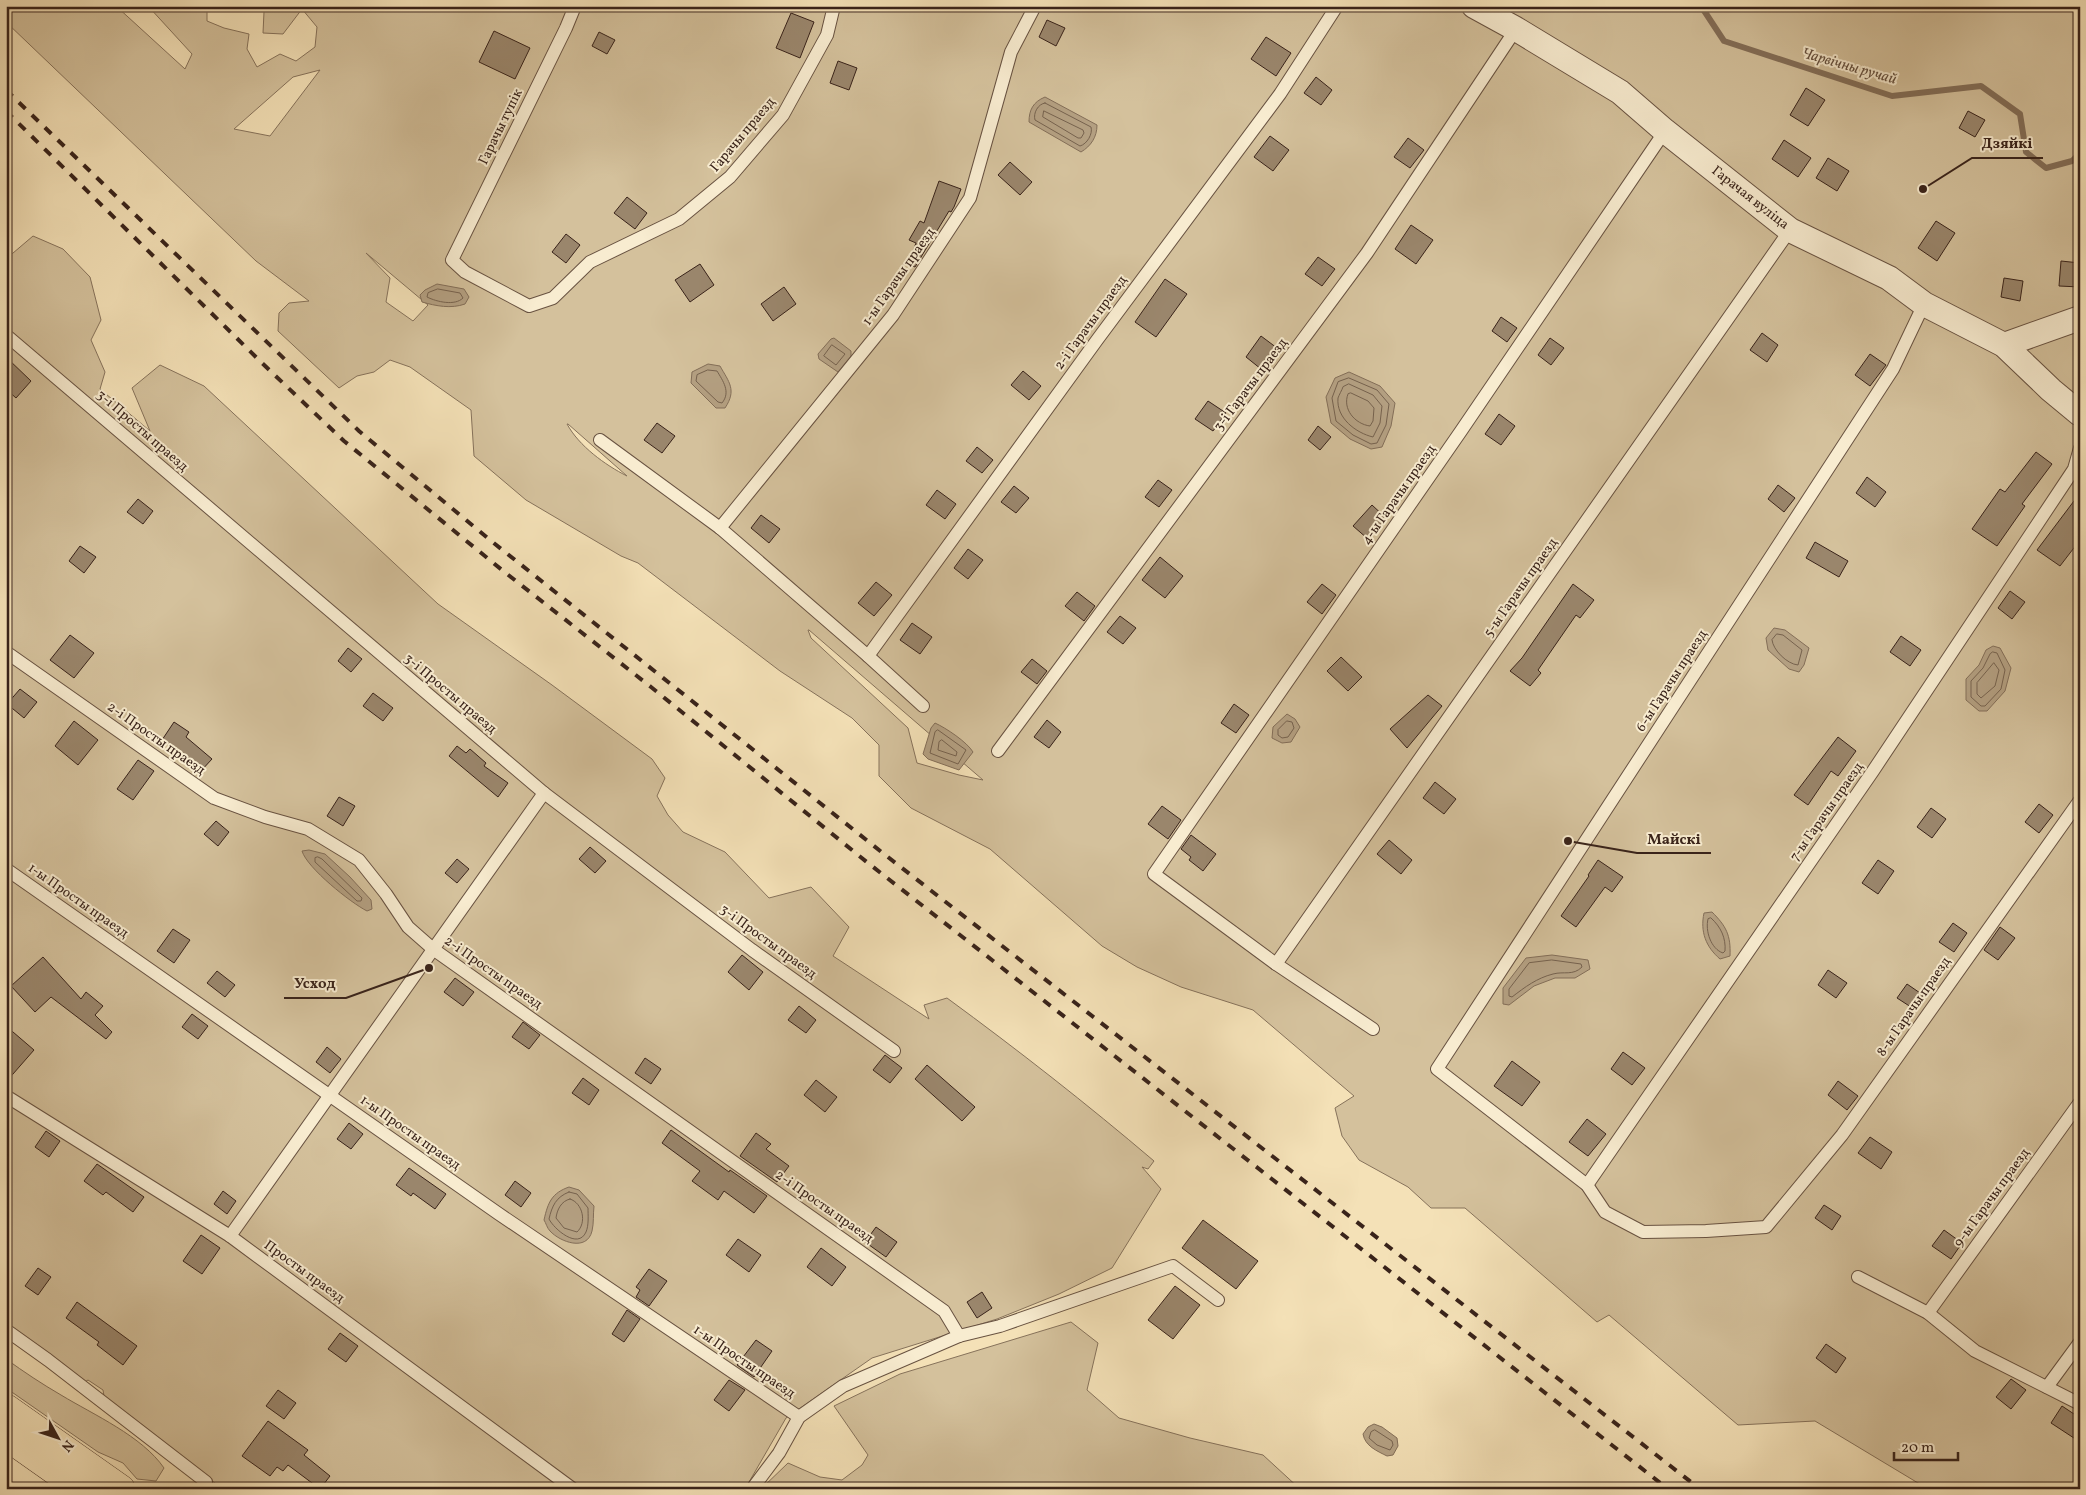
<svg xmlns="http://www.w3.org/2000/svg" width="2086" height="1495" font-family="Vollkorn,serif">
<rect width="100%" height="100%" fill="#f4e1b7"/>
<filter id="stains"><feTurbulence type="fractalNoise" baseFrequency=".004" numOctaves="4"/><feColorMatrix values="0 0 0 0 .2 0 0 0 0 .09 0 0 0 0 .02 0 0 0 .5 -.17"/></filter>
<radialGradient id="worn" r=".72"><stop offset=".6" stop-color="#630" stop-opacity="0"/><stop offset="1" stop-color="#630" stop-opacity=".3"/></radialGradient>
<g fill="#d4c19c" stroke="#86725b" fill-rule="evenodd">
<path d="M6,6H116L185,69L192,54L148,6H207V21L224,28L249,34L247,49L257,67L280,54L296,61L315,47L317,27L302,9L283,34L263,33L264,12L267,6H2080V1489H1928L1815,1421L1738,1425L1609,1315L1597,1322L1465,1208H1431L1408,1187L1359,1160L1342,1136L1335,1108L1354,1096L1253,1010L1181,987L1137,967L1102,946L990,849L911,808L879,776V745L852,718L780,671L638,563L621,556L526,500L474,456L471,410L410,367L390,360L374,372L357,376L339,388L278,331L279,313L289,303L309,301L256,261L6,22ZM320,70L270,136L234,129L293,77ZM366,253L428,305L413,321L386,302L390,278ZM567,424H568L627,476C605,465 579,446 567,424ZM808,630H809L983,780L959,775L917,763L908,728L811,638Z"/>
<path d="M33,236L63,249L90,277L101,320L91,340L105,372L100,389L150,431L132,388L160,365L204,386L438,604L552,685L652,759L665,778L657,796L668,815L683,832L725,852L769,898L811,887L849,927L833,956L929,1019L924,1005L947,998C1018,1050 1087,1104 1154,1161L1148,1169L1142,1167L1161,1189L1112,1268L1059,1294L997,1319L872,1358L786,1418L745,1489H223L105,1402L103,1390L88,1380L80,1385L6,1325V259Z"/>
<polygon points="1071,1322 1098,1343 1087,1390 1119,1418 1190,1438 1263,1455 1300,1489 761,1489 788,1463 820,1477 842,1480 862,1465 868,1455 834,1406 900,1374"/>
<path d="M6,1359C24,1372 42,1384 61,1395C94,1415 142,1436 164,1468L156,1481L137,1479L123,1463L98,1452L6,1388Z"/>
</g>
<g fill="#b4a082" stroke="#836e58">
<path d="M1045,97L1097,125C1097,137 1091,146 1081,152L1029,122C1029,110 1033,102 1045,97Z"/>
<path d="M437,284L464,289L469,297L465,304C451,309 436,306 422,302L420,295L425,290Z"/>
<polygon points="834,338 851,351 851,356 838,372 819,359 818,354 831,339"/>
<path d="M708,364L720,366C729,382 737,390 725,408H716L691,383L692,372Z"/>
<polygon points="1349,372 1380,386 1395,403 1391,426 1382,447 1371,449 1350,439 1331,423 1326,397 1335,378"/>
<polygon points="1774,628 1785,630 1809,648 1804,665 1799,672 1789,669 1768,650 1766,638"/>
<polygon points="1993,646 2000,648 2011,668 2005,691 1987,711 1979,711 1966,700 1966,679 1979,665 1986,650"/>
<polygon points="1287,714 1295,719 1300,727 1291,742 1282,743 1272,738 1273,727"/>
<path d="M935,723C946,728 967,742 973,752L959,770L928,759L923,754L931,728Z"/>
<path d="M309,850L325,854L350,877L371,900L372,909L367,911C351,903 307,868 302,851Z"/>
<path d="M1712,912C1726,926 1731,935 1730,956L1720,959C1706,947 1700,932 1704,913Z"/>
<polygon points="1552,955 1588,960 1590,969 1575,978 1555,978 1534,986 1509,1005 1503,1004 1503,988 1526,958"/>
<path d="M569,1187L579,1190L594,1206C593,1214 594,1223 592,1231C587,1252 560,1242 550,1231C547,1228 546,1223 544,1220C548,1202 552,1193 569,1187Z"/>
<path d="M1374,1424L1382,1427L1397,1438L1398,1446L1393,1455L1387,1456C1377,1451 1365,1446 1363,1434L1368,1427Z"/>
</g>
<g fill="none" stroke-linecap="round" stroke-linejoin="round">
<g stroke="#76624e" stroke-width="1">
<path d="M1045,103L1091,127C1093,134 1087,144 1080,146L1035,120C1033,113 1038,104 1045,103Z"/>
<polygon points="1044,111 1083,130 1084,133 1081,138 1078,138 1043,117"/>
<path d="M438,289L460,293L463,298C455,306 437,302 427,297L428,293Z"/>
<polygon points="832,345 845,354 836,365 824,356"/>
<path d="M708,370L717,371C723,381 731,392 722,403L718,402L696,381L697,375Z"/>
<polygon points="1349,378 1377,390 1389,404 1386,425 1377,443 1371,444 1353,435 1336,421 1332,398 1338,382"/>
<path d="M1349,384L1373,395L1382,406L1380,423L1373,437C1356,433 1336,418 1338,398C1339,395 1342,390 1343,387Z"/>
<path d="M1351,393L1368,401L1374,408L1373,421L1370,426C1355,424 1342,409 1348,394Z"/>
<path d="M1777,634L1783,635L1802,650L1798,665C1787,664 1773,650 1772,640Z"/>
<polygon points="1993,652 1997,653 2005,670 2001,689 1985,706 1981,706 1971,697 1971,681 1983,668 1990,654"/>
<polygon points="1994,663 1999,670 1995,686 1981,698 1977,694 1977,683"/>
<polygon points="1287,721 1292,722 1294,728 1288,737 1282,738 1278,735 1278,730"/>
<polygon points="938,730 966,750 958,764 930,753 935,732"/>
<polygon points="942,740 957,752 956,756 938,750 939,742"/>
<polygon points="318,857 322,859 362,898 361,901 357,901 315,862 315,858"/>
<path d="M1711,918C1721,927 1726,938 1725,951L1723,953C1711,949 1705,931 1708,919Z"/>
<path d="M1552,960L1581,964L1582,967C1573,976 1564,971 1553,974C1537,978 1525,987 1512,997L1509,996V989L1529,963Z"/>
<path d="M569,1192L577,1194L588,1208C588,1215 589,1225 586,1232C578,1250 554,1229 549,1219C552,1206 556,1197 569,1192Z"/>
<path d="M570,1199C583,1203 587,1223 577,1232L564,1228L556,1218C557,1210 561,1201 570,1199Z"/>
<polygon points="1375,1430 1392,1441 1393,1445 1390,1450 1377,1445 1369,1438 1371,1432"/>
</g>
<polyline stroke="#836e58" stroke-width="6" points="1701,6 1724,41 1892,96 1981,86 2020,114 2026,152 2046,168 2072,161 2080,153"/>
</g>
<g fill="#9a866c" stroke="#39231a">
<polygon points="791,13 814,22 800,58 776,48"/>
<polygon points="1047,20 1065,28 1056,46 1039,37"/>
<polygon points="494,31 530,48 515,79 479,62"/>
<polygon points="599,32 615,40 607,54 592,46"/>
<polygon points="1266,37 1291,53 1276,76 1251,59"/>
<polygon points="838,61 857,68 849,90 830,83"/>
<polygon points="1316,77 1332,90 1321,105 1304,93"/>
<polygon points="1806,88 1825,100 1808,126 1790,115"/>
<polygon points="1968,111 1985,120 1975,137 1959,128"/>
<polygon points="1270,136 1289,150 1273,171 1254,157"/>
<polygon points="1408,138 1424,150 1410,168 1394,157"/>
<polygon points="1784,140 1811,158 1798,177 1772,159"/>
<polygon points="1828,158 1849,171 1837,191 1816,178"/>
<polygon points="1010,162 1032,182 1020,195 998,175"/>
<polygon points="939,181 961,189 954,207 951,212 949,211 915,267 908,264 916,243 909,240 920,221 924,223"/>
<polygon points="627,197 647,213 635,229 614,213"/>
<polygon points="1936,221 1955,233 1937,261 1918,248"/>
<polygon points="1411,225 1433,240 1416,264 1395,249"/>
<polygon points="566,234 580,245 566,263 552,252"/>
<polygon points="1318,257 1335,269 1322,286 1305,274"/>
<polygon points="2061,261 2080,263 2080,287 2059,286"/>
<polygon points="700,264 714,285 690,302 675,280"/>
<polygon points="2004,278 2023,281 2020,301 2001,297"/>
<polygon points="1165,279 1187,294 1156,337 1135,322"/>
<polygon points="784,287 796,304 773,321 761,304"/>
<polygon points="1501,317 1517,328 1507,342 1492,331"/>
<polygon points="1762,333 1778,345 1767,362 1750,350"/>
<polygon points="1261,336 1277,348 1261,369 1246,357"/>
<polygon points="1550,338 1564,348 1551,365 1538,355"/>
<polygon points="1870,354 1886,365 1870,386 1855,375"/>
<polygon points="6,357 31,381 16,398 6,389"/>
<polygon points="1023,371 1041,386 1029,400 1011,385"/>
<polygon points="1208,401 1226,413 1213,431 1195,419"/>
<polygon points="1499,414 1515,426 1501,445 1485,434"/>
<polygon points="657,423 675,436 662,453 644,440"/>
<polygon points="1318,426 1331,437 1320,450 1308,440"/>
<polygon points="977,447 993,460 982,473 966,461"/>
<polygon points="2036,452 2052,464 2022,504 2025,506 1997,546 1972,529 2000,489 2005,492"/>
<polygon points="1867,477 1886,492 1875,507 1856,493"/>
<polygon points="1158,480 1172,490 1159,507 1145,497"/>
<polygon points="1778,485 1795,498 1784,512 1768,499"/>
<polygon points="1014,486 1029,498 1016,513 1001,502"/>
<polygon points="937,490 956,504 945,519 926,505"/>
<polygon points="2080,493 2080,540 2060,566 2037,550"/>
<polygon points="138,499 153,511 143,524 127,512"/>
<polygon points="1372,505 1386,518 1368,539 1353,526"/>
<polygon points="761,515 780,529 769,543 751,528"/>
<polygon points="1815,542 1848,561 1839,577 1806,558"/>
<polygon points="80,546 96,557 84,573 69,561"/>
<polygon points="968,549 983,560 968,579 954,568"/>
<polygon points="1160,557 1183,576 1165,598 1142,580"/>
<polygon points="876,582 892,595 874,616 858,603"/>
<polygon points="1322,584 1336,595 1322,614 1307,602"/>
<polygon points="1573,584 1594,600 1580,618 1576,615 1538,670 1541,673 1530,686 1510,671 1522,658"/>
<polygon points="2010,591 2025,602 2012,619 1998,608"/>
<polygon points="1077,592 1095,606 1084,621 1065,606"/>
<polygon points="1120,616 1136,628 1123,644 1107,632"/>
<polygon points="912,623 932,637 920,654 900,640"/>
<polygon points="70,635 94,653 74,678 50,660"/>
<polygon points="1901,636 1921,650 1910,666 1890,652"/>
<polygon points="348,648 362,659 351,672 338,661"/>
<polygon points="1341,657 1362,677 1348,691 1327,671"/>
<polygon points="1032,659 1047,671 1037,684 1021,672"/>
<polygon points="20,689 37,702 24,718 7,704"/>
<polygon points="373,693 393,708 383,721 363,706"/>
<polygon points="1428,695 1442,706 1407,748 1390,729"/>
<polygon points="1234,704 1249,715 1236,733 1221,723"/>
<polygon points="1047,720 1061,732 1049,748 1034,737"/>
<polygon points="74,721 98,740 78,765 55,746"/>
<polygon points="174,722 189,732 186,737 212,759 200,772 162,740"/>
<polygon points="1838,737 1856,751 1838,776 1831,771 1808,805 1794,795"/>
<polygon points="457,746 466,753 470,749 486,763 484,766 508,783 498,797 449,756"/>
<polygon points="138,760 154,771 133,800 117,789"/>
<polygon points="1435,782 1456,799 1444,814 1423,798"/>
<polygon points="339,797 355,806 343,826 327,816"/>
<polygon points="2039,804 2053,815 2039,833 2025,822"/>
<polygon points="1162,806 1181,820 1168,839 1148,824"/>
<polygon points="1931,808 1946,819 1932,838 1917,827"/>
<polygon points="216,821 229,832 218,846 204,834"/>
<polygon points="1191,835 1216,854 1203,871 1189,860 1191,857 1181,849"/>
<polygon points="1389,840 1412,860 1401,874 1377,854"/>
<polygon points="590,847 606,861 595,873 579,859"/>
<polygon points="457,859 469,869 457,883 445,873"/>
<polygon points="1598,860 1623,877 1612,892 1605,887 1576,927 1561,916 1589,876 1588,875"/>
<polygon points="1878,860 1894,871 1878,894 1862,883"/>
<polygon points="1953,923 1967,933 1954,952 1939,942"/>
<polygon points="2000,927 2015,938 1998,960 1984,950"/>
<polygon points="173,929 190,940 174,963 157,951"/>
<polygon points="742,955 763,972 749,990 728,972"/>
<polygon points="43,957 81,999 86,992 103,1006 95,1015 112,1032 106,1039 51,997 35,1012 11,986"/>
<polygon points="1828,970 1847,983 1836,998 1818,985"/>
<polygon points="217,971 235,985 225,997 207,983"/>
<polygon points="455,978 474,992 463,1006 444,992"/>
<polygon points="1907,984 1923,995 1914,1009 1897,998"/>
<polygon points="799,1006 816,1020 806,1033 788,1020"/>
<polygon points="192,1014 208,1026 198,1039 182,1027"/>
<polygon points="523,1022 540,1035 529,1049 512,1037"/>
<polygon points="6,1026 34,1050 6,1082"/>
<polygon points="327,1047 341,1059 330,1073 316,1062"/>
<polygon points="1623,1052 1645,1068 1632,1085 1611,1069"/>
<polygon points="885,1055 902,1068 890,1083 873,1070"/>
<polygon points="645,1058 661,1069 651,1084 635,1073"/>
<polygon points="1512,1061 1540,1082 1522,1106 1494,1086"/>
<polygon points="927,1065 975,1107 962,1121 915,1079"/>
<polygon points="583,1078 599,1090 589,1105 572,1093"/>
<polygon points="816,1080 837,1097 825,1112 804,1095"/>
<polygon points="1838,1081 1858,1096 1847,1110 1828,1095"/>
<polygon points="1587,1119 1606,1134 1588,1156 1569,1142"/>
<polygon points="349,1123 363,1134 351,1149 337,1139"/>
<polygon points="671,1130 729,1172 730,1170 767,1196 754,1213 724,1191 718,1200 692,1181 700,1171 662,1143"/>
<polygon points="46,1131 60,1141 49,1157 35,1147"/>
<polygon points="756,1133 771,1144 766,1149 789,1166 777,1182 740,1156"/>
<polygon points="1870,1137 1892,1152 1881,1169 1858,1153"/>
<polygon points="97,1164 144,1197 133,1212 106,1192 103,1195 84,1181"/>
<polygon points="409,1168 446,1194 435,1209 413,1193 411,1196 396,1185"/>
<polygon points="515,1181 531,1193 521,1207 505,1195"/>
<polygon points="223,1191 236,1201 227,1214 214,1204"/>
<polygon points="1824,1205 1841,1216 1832,1230 1815,1218"/>
<polygon points="1203,1220 1258,1261 1236,1289 1182,1248"/>
<polygon points="876,1227 897,1242 886,1257 865,1242"/>
<polygon points="1944,1230 1962,1243 1951,1259 1932,1246"/>
<polygon points="201,1235 220,1248 202,1274 183,1261"/>
<polygon points="738,1239 761,1255 749,1272 726,1255"/>
<polygon points="821,1248 846,1267 832,1286 807,1267"/>
<polygon points="38,1268 51,1277 38,1295 25,1286"/>
<polygon points="649,1269 667,1281 649,1306 636,1297 640,1290 636,1287"/>
<polygon points="1175,1286 1200,1305 1173,1339 1148,1320"/>
<polygon points="982,1292 992,1308 977,1318 967,1302"/>
<polygon points="77,1302 137,1346 123,1365 97,1345 99,1342 66,1318"/>
<polygon points="627,1310 640,1319 624,1342 612,1334"/>
<polygon points="340,1333 358,1346 346,1362 328,1349"/>
<polygon points="756,1340 772,1351 754,1377 737,1365"/>
<polygon points="1826,1344 1846,1358 1836,1373 1816,1358"/>
<polygon points="2011,1379 2026,1390 2011,1409 1996,1397"/>
<polygon points="729,1380 745,1390 729,1411 714,1400"/>
<polygon points="278,1390 296,1403 284,1419 266,1406"/>
<polygon points="2062,1406 2080,1418 2080,1442 2051,1423"/>
<polygon points="268,1421 308,1450 304,1455 330,1476 320,1489 288,1465 283,1471 277,1467 270,1476 242,1456"/>
</g>
<g fill="none" stroke-linecap="round" stroke-linejoin="round">
<g stroke="#685241" stroke-width="14">
<g id="service">
<polyline points="575,6 566,28 452,260 465,272 529,306 553,298 590,262 679,219 730,177 783,115 827,35 834,6"/>
<polyline points="1924,304 1893,369 1437,1069 1587,1185 1605,1212 1643,1232 1706,1231 1766,1227 1842,1135 2080,800"/>
<polyline points="6,335 544,793 752,950 894,1051"/>
<polyline points="600,440 720,528 868,656 923,706"/>
<polyline points="720,528 893,315 970,198 1011,52 1035,6"/>
<polyline points="6,652 214,798 265,817 308,829 359,860 386,894 408,927 433,949 944,1311 959,1336"/>
<polyline points="868,656 1097,340 1280,94 1337,6"/>
<polyline points="998,751 1367,253 1516,29"/>
<polyline points="6,869 499,1214 799,1417"/>
<polyline points="1276,964 1790,230"/>
<polyline points="1373,1029 1276,964 1154,874 1461,431 1665,131"/>
<polyline points="6,1096 230,1236 573,1489"/>
<polyline points="1587,1185 1873,771 2074,469 2080,448"/>
<polyline points="230,1236 544,793"/>
<polyline points="1858,1277 1928,1313 1975,1351 2080,1404"/>
<polyline points="1928,1313 2080,1102"/>
<polyline points="6,1330 48,1360 206,1482"/>
<polyline points="2047,1387 2080,1342"/>
<polyline points="752,1489 779,1453 799,1417 843,1386 959,1336 1000,1326 1173,1266 1218,1300"/>
</g>
</g>
<g stroke="#685241" stroke-width="26">
<g id="minor">
<polyline points="1474,6 1516,29 1620,92 1665,131 1790,230 1889,278 1924,304 2004,345 2051,390 2080,414"/>
<polyline points="2004,345 2080,318"/>
</g>
</g>
<g stroke="#39231a" stroke-width="29">
<g id="primary">
<polyline points="6,1408 121,1489"/>
<polyline points="6,1436 81,1489"/>
</g>
</g>
<use href="#service" stroke="#f8ecd0" stroke-width="12"/>
<use href="#minor" stroke="#f8ecd0" stroke-width="24"/>
<use href="#primary" stroke="#f4e1b7" stroke-width="28"/>
<g stroke="#39231a" stroke-width="4" stroke-dasharray="9 9" stroke-linecap="butt">
<polyline points="6,90 359,431 490,540 884,854 1700,1489"/>
<polyline points="6,111 262,363 344,441 502,570 651,687 868,863 1668,1489"/>
</g>
</g>
<g text-anchor="middle" dominant-baseline="central" stroke-width="4" stroke-linejoin="round" paint-order="stroke">
<g font-size="14" fill="#39231a" stroke="#f8ecd0">
<text transform="translate(501 127) rotate(-64)">Гарачы тупік</text>
<text transform="translate(743 135) rotate(-50)">Гарачы праезд</text>
<text transform="translate(1750 198) rotate(38)">Гарачая вуліца</text>
<text transform="translate(899 277) rotate(-55)">1-ы Гарачы праезд</text>
<text transform="translate(1091 323) rotate(-54)">2-і Гарачы праезд</text>
<text transform="translate(1251 385) rotate(-53)">3-і Гарачы праезд</text>
<text transform="translate(142 431) rotate(41)">3-і Просты праезд</text>
<text transform="translate(1399 495) rotate(-55)">4-ы Гарачы праезд</text>
<text transform="translate(1521 588) rotate(-55)">5-ы Гарачы праезд</text>
<text transform="translate(1672 681) rotate(-57)">6-ы Гарачы праезд</text>
<text transform="translate(450 694) rotate(40)">3-і Просты праезд</text>
<text transform="translate(156 739) rotate(35)">2-і Просты праезд</text>
<text transform="translate(1827 812) rotate(-55)">7-ы Гарачы праезд</text>
<text transform="translate(78 901) rotate(35)">1-ы Просты праезд</text>
<text transform="translate(768 942) rotate(36)">3-і Просты праезд</text>
<text transform="translate(493 973) rotate(35)">2-і Просты праезд</text>
<text transform="translate(1914 1007) rotate(-55)">8-ы Гарачы праезд</text>
<text transform="translate(410 1133) rotate(35)">1-ы Просты праезд</text>
<text transform="translate(1992 1198) rotate(-54)">9-ы Гарачы праезд</text>
<text transform="translate(824 1207) rotate(35)">2-і Просты праезд</text>
<text transform="translate(304 1272) rotate(36)">Просты праезд</text>
<text transform="translate(744 1362) rotate(34)">1-ы Просты праезд</text>
</g>
<g font-size="15" font-style="italic" fill="#644f3e" stroke="#f8ecd0">
<text transform="translate(1849 67) rotate(16)">Чарвічны ручай</text>
</g>
</g>
<path fill="none" stroke="#39231a" stroke-width="2" d="M1923 189L1972 158H2043M1568 841L1637 853H1711M429 968L346 998H284"/>
<g fill="#39231a" stroke="#f8ecd0" stroke-width="2">
<circle cx="1923" cy="189" r="5"/>
<circle cx="1568" cy="841" r="5"/>
<circle cx="429" cy="968" r="5"/>
</g>
<g font-size="15" text-anchor="middle" font-weight="bold" fill="#39231a" stroke="#f8ecd0" stroke-width="4" stroke-linejoin="round" paint-order="stroke">
<text x="2007" y="148">Дзяйкі</text>
<text x="1674" y="844">Майскі</text>
<text x="315" y="988">Усход</text>
</g>
<rect width="2086" height="1495" fill="none" stroke="#f4e1b7" stroke-width="25"/>
<rect x="8" y="8" width="2071" height="1480" fill="none" stroke="#39231a" stroke-width="2.5"/>
<rect x="12" y="12" width="2061" height="1470" fill="none" stroke="#39231a"/>
<g transform="translate(58 1438) rotate(130)" stroke="#f8ecd0" stroke-width="4" paint-order="stroke">
<path d="M0-4L9 19L0 12L-9 19Z" fill="#39231a"/>
<text y="-8" font-size="14" font-weight="bold" text-anchor="middle" fill="#39231a">N</text>
</g>
<path d="M1894 1452v8h64v-8" fill="none" stroke="#39231a" stroke-width="2.5"/>
<text x="1901" y="1452" font-size="15" fill="#39231a" stroke="#f8ecd0" stroke-width="4" paint-order="stroke">20 m</text>
<rect width="100%" height="100%" filter="url(#stains)"/>
<rect width="100%" height="100%" fill="url(#worn)"/>
</svg>
